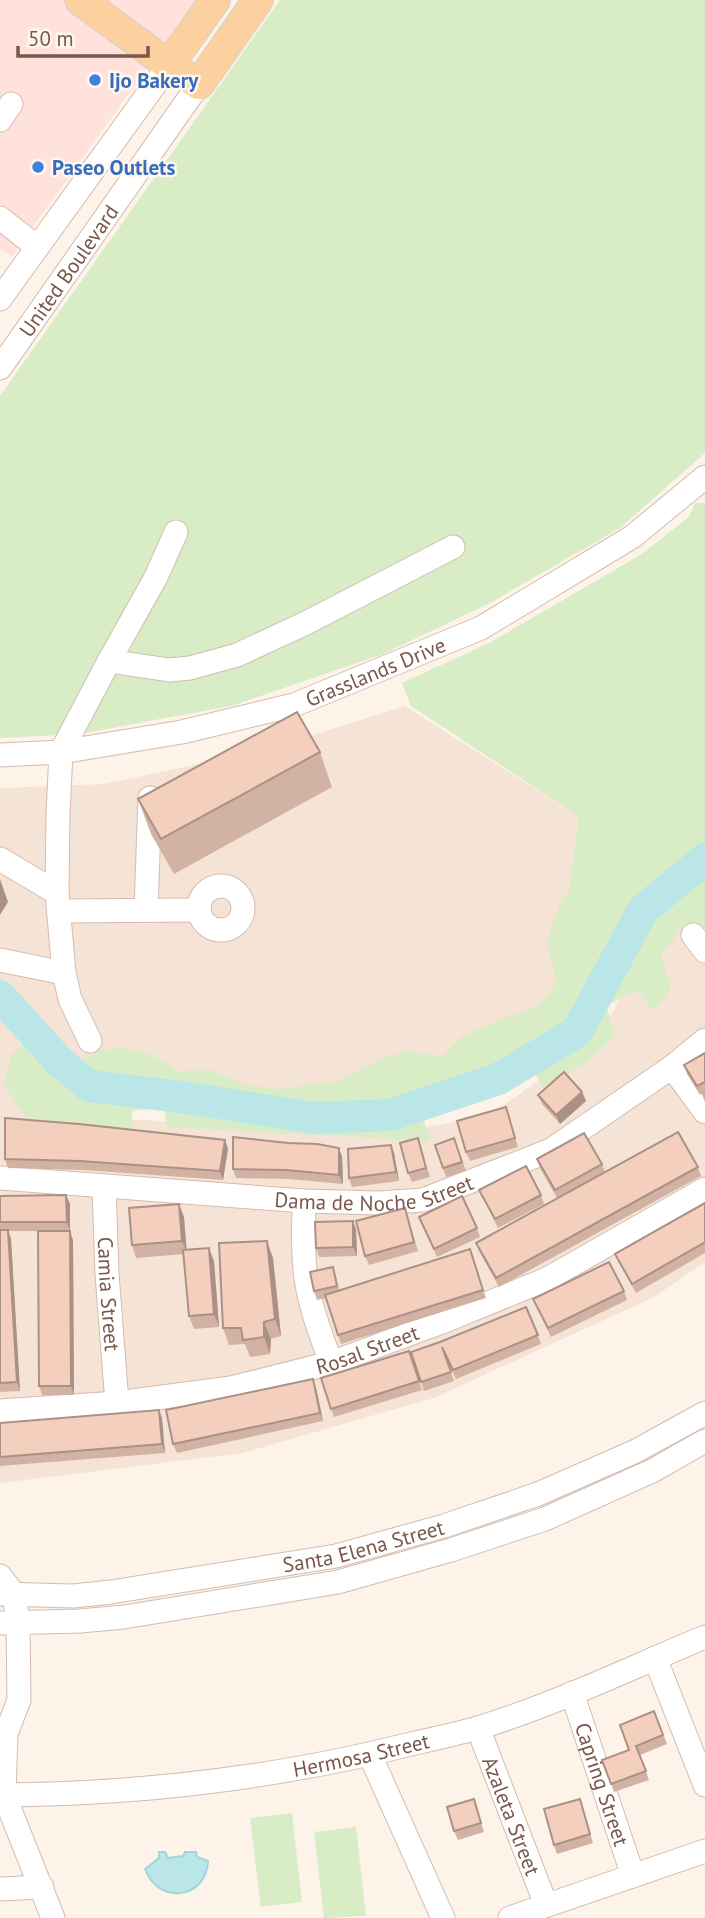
<svg xmlns="http://www.w3.org/2000/svg" width="705" height="1918" font-family="'PT Sans',sans-serif">
<rect width="100%" height="100%" fill="#fdf3e8"/>
<g fill="#f5e4d6">
<polygon points="405,706 578,816 562,950 575,1023 372,1109 85,1076 14,996 0,986 0,788 105,784 268,749"/>
<polygon points="705,895 705,1262 654,1297 434,1398 243,1453 0,1483 0,1020 28,1042 15,1093 105,1118 395,1134 491,1114 599,1038 654,935"/>
</g>
<polygon fill="#fee2db" points="0,0 196,0 12,256 0,248"/>
<g fill="#d8ecc5">
<polygon points="280,0 705,0 705,453 620,528 490,603 383,654 231,706 79,734 0,738 0,396"/>
<polygon points="695,503 705,503 705,928 684,925 661,956 671,989 653,1010 636,990 606,1006 616,1036 583,1065 542,1088 535,1073 501,1090 423,1118 430,1141 167,1127 164,1109 133,1110 130,1131 26,1117 4,1085 11,1055 28,1042 80,1062 99,1050 128,1048 153,1055 176,1071 212,1070 243,1084 279,1089 342,1080 381,1059 409,1051 441,1057 463,1036 504,1018 535,1008 557,983 547,940 562,898 569,892 578,816 411,706 402,683 491,642 642,554 689,517"/>
<polygon points="292,1813 302,1902 261,1907 250,1818"/>
<polygon points="356,1827 366,1916 324,1918 314,1832"/>
</g>
<path fill="#bbe6e8" stroke="#a1d6da" stroke-width="2" d="M159,1852H165L168,1858L183,1856L185,1852H196L197,1857L208,1861C206,1900 158,1905 145,1869L159,1858Z"/>
<g fill="none" stroke-linecap="round" stroke-linejoin="round">
<polyline stroke="#bbe6e8" stroke-width="32" points="0,996 60,1062 89,1086 181,1097 314,1118 390,1115 498,1079 577,1032 643,910 705,859"/>
<g stroke="#d3bcaf" stroke-width="25">
<g id="minor">
<polyline points="0,120 11,104"/>
<polyline points="0,218 37,247"/>
<polyline points="0,299 169,65"/>
<path id="s1" d="M0,368L199,84"/>
<polyline points="109,661 169,670 190,668 237,655 306,623 453,547"/>
<path id="s2" d="M0,755L61,752L182,732L294,705L481,628L632,537L705,477"/>
<polyline points="0,859 57,893"/>
<circle cx="221" cy="908" r="22"/>
<polyline points="146,910 150,798"/>
<polyline points="59,911 198,910"/>
<polyline points="693,935 705,951"/>
<polyline points="0,960 64,973"/>
<polyline points="90,1041 70,999 64,973 57,893 58,814 61,752 109,661 156,577 176,532"/>
<polyline points="672,1067 705,1112"/>
<path id="s3" d="M0,1178L304,1201L379,1203L423,1200L551,1150L672,1067L705,1040"/>
<path id="s4" d="M104,1186L107,1274L117,1403"/>
<path d="M304,1201C304,1227 302,1253 306,1278C310,1307 321,1335 331,1363"/>
<path id="s5" d="M0,1411L117,1403L231,1388L331,1363L442,1322L547,1279L705,1189"/>
<polyline points="0,1576 14,1594 18,1622 19,1700 6,1734 4,1795 53,1918"/>
<path id="s6" d="M0,1594L73,1596L111,1592L336,1556L444,1526L538,1494L636,1451L705,1413"/>
<polyline points="0,1623 80,1621 124,1617 338,1582 451,1550 545,1519 652,1471 705,1441"/>
<polyline points="655,1658 705,1785"/>
<path id="s7" d="M572,1693L633,1876"/>
<path id="s8" d="M478,1728L546,1905"/>
<polyline points="370,1755 443,1918"/>
<path id="s9" d="M0,1795C138,1794 277,1778 411,1744C433,1739 456,1734 478,1728C556,1704 630,1668 705,1637"/>
<polyline points="0,1889 42,1887"/>
<polyline points="510,1918 705,1851"/>
</g>
</g>
<g stroke="#d9d0cc" stroke-width="32">
<g id="major">
<polyline points="80,0 169,65 199,84 258,0"/>
<polyline points="169,65 215,0"/>
</g>
</g>
<use href="#minor" stroke="#fff" stroke-width="23"/>
<use href="#major" stroke="#fdd19f" stroke-width="30"/>
</g>
<g fill="#d2b2a3">
<polygon points="320,752 332,787 174,874 151,834 138,799"/>
<polygon points="705,1053 705,1102 702,1094 700,1095 687,1074 684,1065"/>
<polygon points="582,1092 586,1101 560,1124 542,1104 538,1095"/>
<polygon points="506,1107 518,1147 470,1161 466,1152"/>
<polygon points="418,1138 430,1177 412,1182 408,1173"/>
<polygon points="454,1138 466,1171 446,1177 435,1145"/>
<polygon points="225,1140 228,1149 223,1180 84,1170 8,1168 5,1159"/>
<polygon points="391,1145 394,1153 399,1181 352,1187 349,1178"/>
<polygon points="339,1148 342,1157 343,1184 289,1179 236,1178 233,1169"/>
<polygon points="537,1159 602,1164 605,1172 698,1167 701,1176 499,1287 479,1251 476,1243 557,1198 540,1168"/>
<polygon points="479,1190 541,1195 544,1204 498,1228"/>
<polygon points="0,1196 70,1204 70,1231 8,1231 11,1239 20,1391 0,1392"/>
<polygon points="705,1203 705,1253 636,1293 619,1263 615,1254"/>
<polygon points="405,1208 418,1251 369,1265 365,1256"/>
<polygon points="184,1217 186,1250 214,1261 219,1327 194,1329 189,1316 184,1254 136,1258 132,1245"/>
<polygon points="419,1217 477,1228 480,1237 437,1257"/>
<polygon points="356,1229 357,1256 319,1257 316,1248"/>
<polygon points="73,1240 74,1395 42,1395 39,1386"/>
<polygon points="273,1258 281,1336 271,1339 270,1354 250,1357 245,1344 229,1345 223,1328"/>
<polygon points="473,1258 486,1298 341,1344 326,1298 317,1300 314,1291 336,1276 339,1290"/>
<polygon points="624,1291 627,1300 551,1337 533,1299"/>
<polygon points="526,1307 541,1344 456,1379 445,1356 454,1381 424,1391 411,1352 440,1342"/>
<polygon points="409,1351 422,1390 334,1417 321,1378"/>
<polygon points="316,1388 323,1421 177,1453 173,1444"/>
<polygon points="162,1418 165,1453 0,1466 0,1423"/>
<polygon points="654,1711 667,1744 640,1755 649,1780 614,1792 602,1760 629,1750"/>
<polygon points="474,1799 484,1832 458,1840 454,1831"/>
<polygon points="580,1799 593,1843 557,1854 554,1845"/>
</g>
<g fill="#ab9185">
<polygon points="0,879 8,902 0,915"/>
<polygon points="582,1092 586,1101 560,1124 556,1115"/>
<polygon points="225,1140 228,1149 223,1180 220,1171"/>
<polygon points="391,1145 394,1153 399,1181 396,1172"/>
<polygon points="339,1148 342,1157 343,1184 339,1175"/>
<polygon points="66,1195 70,1204 70,1231 67,1222"/>
<polygon points="179,1204 184,1217 187,1254 182,1241"/>
<polygon points="353,1221 356,1229 357,1256 353,1247"/>
<polygon points="8,1230 11,1239 20,1391 17,1382"/>
<polygon points="70,1231 73,1240 74,1395 71,1386"/>
<polygon points="267,1241 273,1258 281,1336 275,1319"/>
<polygon points="209,1248 214,1261 219,1327 214,1314"/>
<polygon points="264,1322 271,1339 270,1354 264,1337"/>
<polygon points="313,1379 316,1388 323,1421 320,1413"/>
<polygon points="159,1410 162,1418 165,1453 162,1444"/>
</g>
<g fill="#f4cfbe" stroke="#ab9185" stroke-width="2">
<polygon points="297,712 320,752 161,839 138,799"/>
<polygon points="705,1053 705,1082 697,1086 684,1065"/>
<polygon points="564,1072 582,1092 556,1115 538,1095"/>
<polygon points="506,1107 515,1138 466,1152 457,1121"/>
<polygon points="5,1118 79,1124 225,1140 220,1171 80,1161 5,1159"/>
<polygon points="678,1132 698,1167 496,1278 476,1243"/>
<polygon points="584,1133 602,1164 555,1190 537,1159"/>
<polygon points="233,1137 288,1143 317,1144 339,1148 339,1175 286,1170 233,1169"/>
<polygon points="418,1138 426,1168 408,1173 400,1143"/>
<polygon points="454,1138 462,1162 443,1168 435,1145"/>
<polygon points="391,1145 396,1172 349,1178 348,1149"/>
<polygon points="526,1166 541,1195 495,1219 479,1190"/>
<polygon points="66,1195 67,1222 0,1222 0,1196"/>
<polygon points="462,1196 477,1228 434,1249 419,1217"/>
<polygon points="705,1203 705,1242 632,1284 615,1254"/>
<polygon points="179,1204 182,1241 132,1245 129,1208"/>
<polygon points="405,1208 414,1242 365,1256 356,1221"/>
<polygon points="353,1221 353,1247 316,1248 315,1222"/>
<polygon points="0,1230 8,1230 17,1382 0,1383"/>
<polygon points="38,1231 70,1231 71,1386 39,1386"/>
<polygon points="267,1241 275,1319 264,1322 264,1337 243,1340 241,1328 223,1328 219,1243"/>
<polygon points="209,1248 214,1314 189,1316 183,1250"/>
<polygon points="470,1249 483,1290 338,1335 325,1295"/>
<polygon points="609,1262 624,1291 548,1328 533,1299"/>
<polygon points="333,1267 337,1286 314,1291 310,1272"/>
<polygon points="526,1307 538,1335 453,1370 442,1347 451,1372 421,1382 411,1352 440,1342"/>
<polygon points="409,1351 419,1381 331,1409 321,1378"/>
<polygon points="313,1379 320,1413 173,1444 166,1410"/>
<polygon points="159,1410 162,1444 0,1457 0,1423"/>
<polygon points="654,1711 663,1735 636,1746 646,1771 611,1784 602,1760 629,1750 620,1725"/>
<polygon points="474,1799 481,1823 454,1831 447,1807"/>
<polygon points="580,1799 590,1834 554,1845 544,1809"/>
</g>
<g fill="#3f7fe0" stroke="#fff7ef" stroke-width="2.5">
<circle cx="95" cy="80" r="7"/>
<circle cx="38" cy="167" r="7"/>
</g>
<g text-anchor="middle" dominant-baseline="central" stroke-width="5" stroke-linejoin="round" paint-order="stroke">
<g font-size="21" font-weight="bold" fill="#366cbe" stroke="#fff7ef" text-anchor="start">
<text x="109" y="80">Ijo Bakery</text>
<text x="52" y="167">Paseo Outlets</text>
</g>
<g font-size="21" fill="#79574a" stroke="#fff7ef">
<text stroke="none"><textPath href="#s1" startOffset="119">United Boulevard</textPath></text>
<text stroke="none"><textPath href="#s2" startOffset="387">Grasslands Drive</textPath></text>
<text stroke="none"><textPath href="#s3" startOffset="376">Dama de Noche Street</textPath></text>
<text stroke="none"><textPath href="#s4" startOffset="108">Camia Street</textPath></text>
<text stroke="none"><textPath href="#s5" startOffset="374">Rosal Street</textPath></text>
<text stroke="none"><textPath href="#s6" startOffset="368">Santa Elena Street</textPath></text>
<text stroke="none"><textPath href="#s9" startOffset="364">Hermosa Street</textPath></text>
<text stroke="none"><textPath href="#s7" startOffset="96">Capring Street</textPath></text>
<text stroke="none"><textPath href="#s8" startOffset="94">Azaleta Street</textPath></text>
</g>
</g>
<path d="M18 46v10h130v-10" fill="none" stroke="#79574a" stroke-width="3.5"/>
<text x="28" y="46" font-size="21" fill="#79574a" stroke="#fff7ef" stroke-width="5" paint-order="stroke">50 m</text>
</svg>
